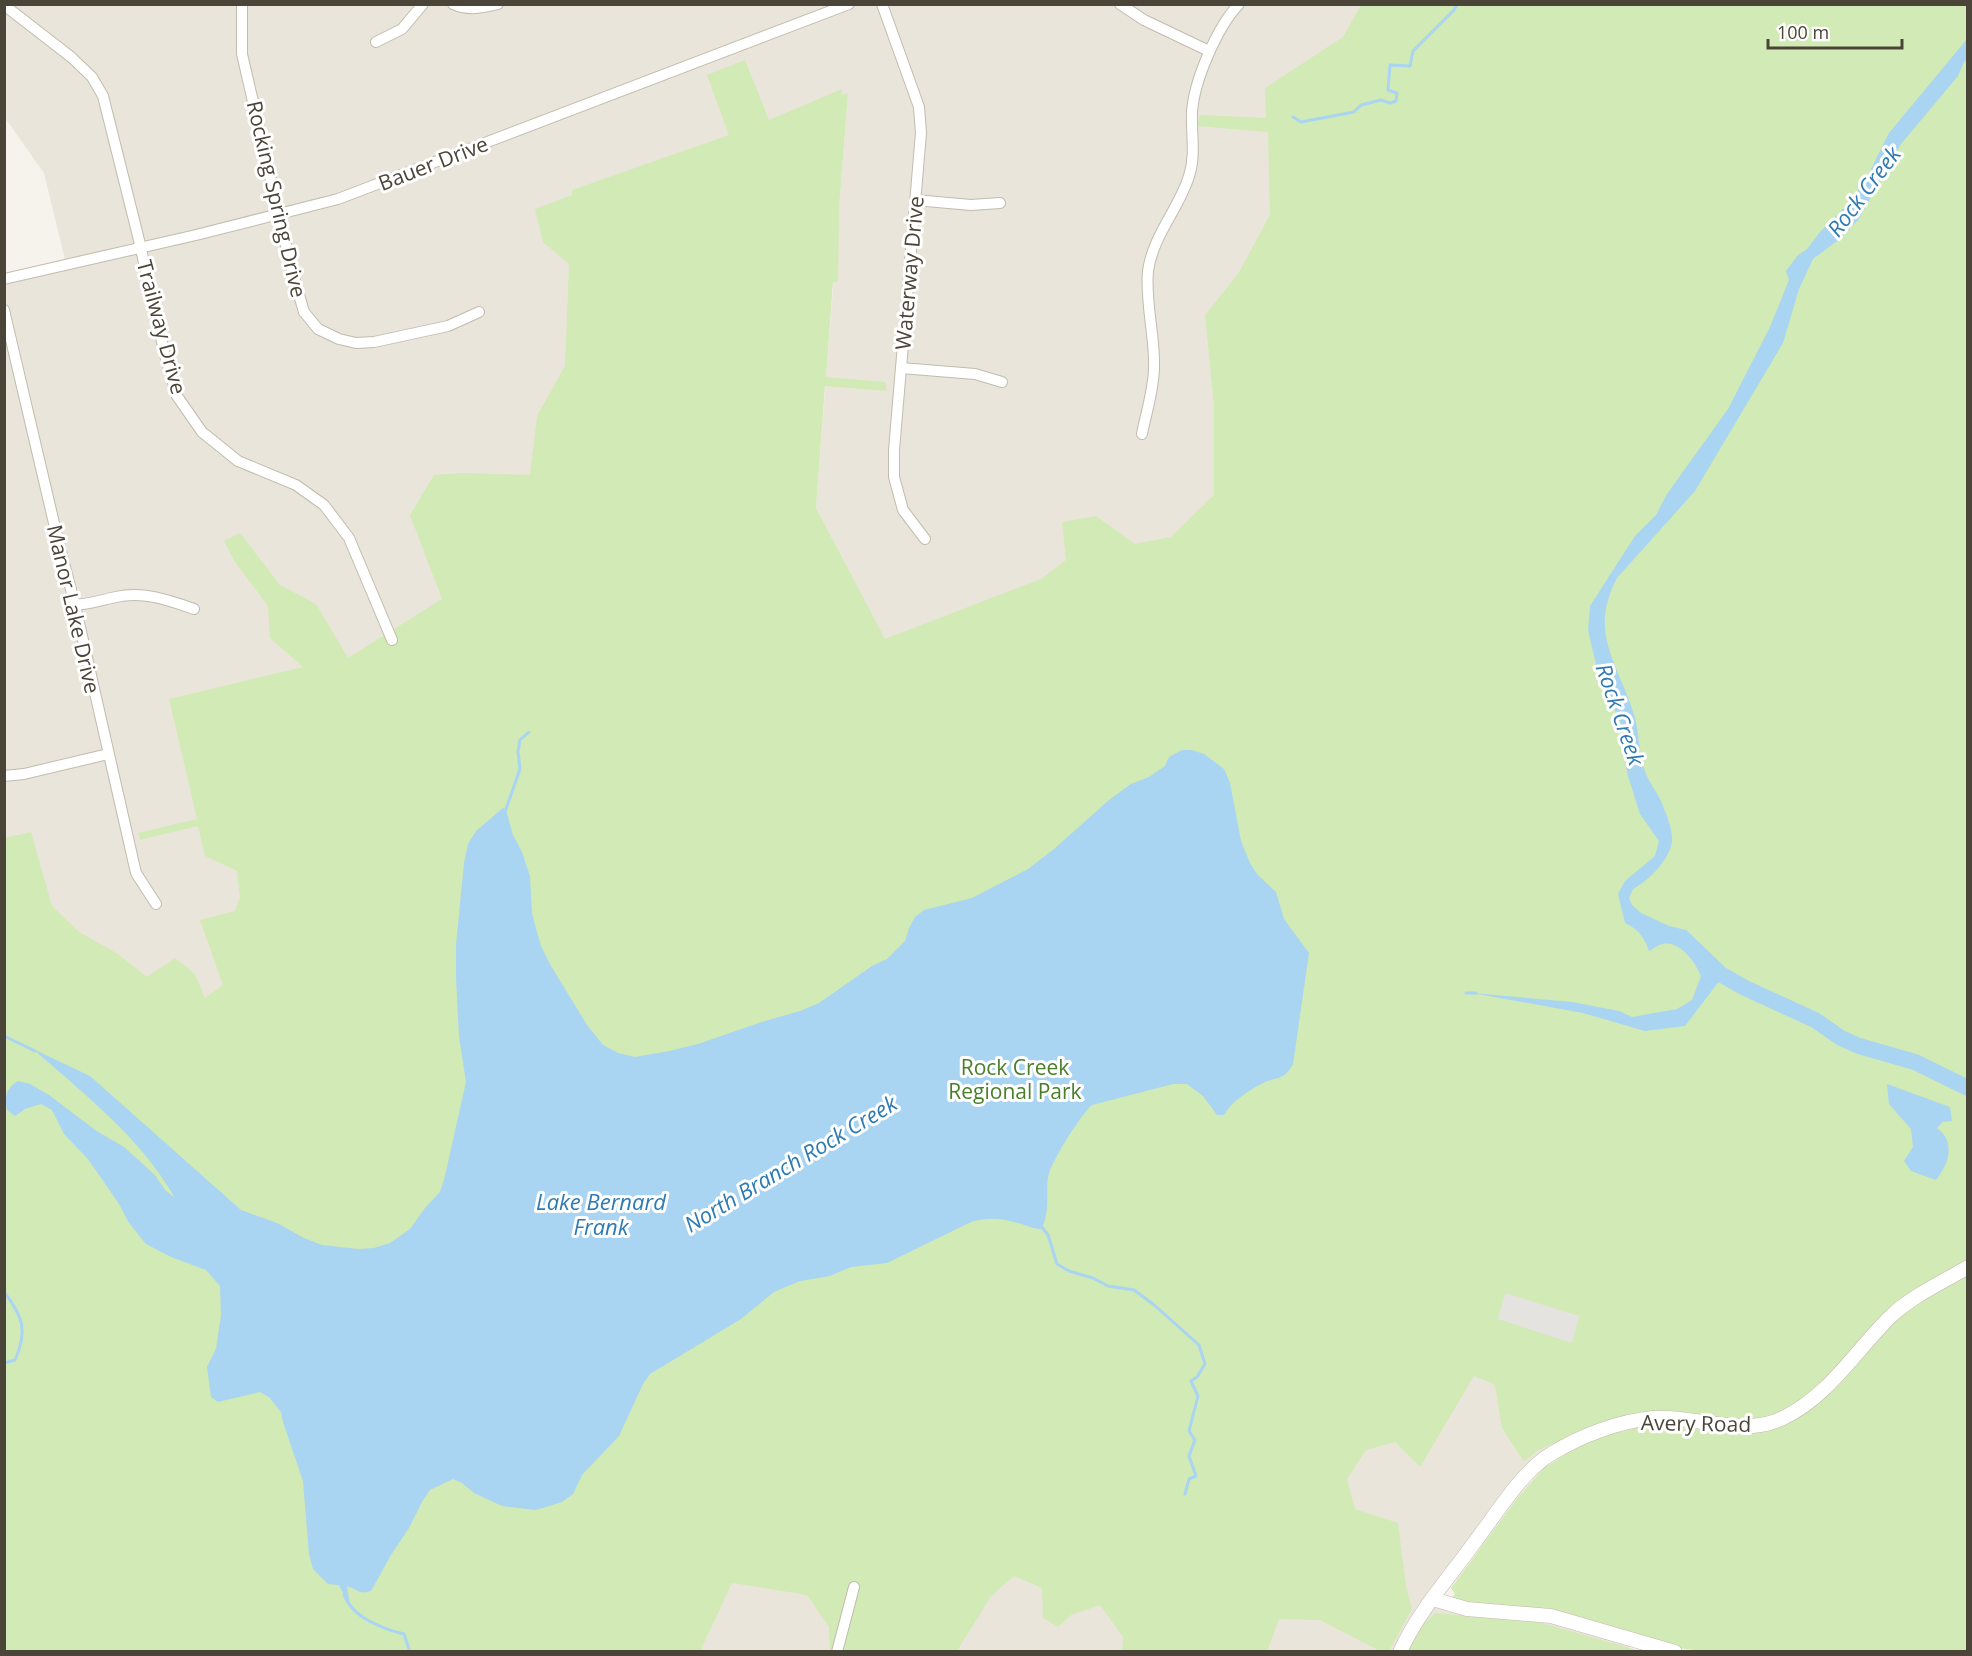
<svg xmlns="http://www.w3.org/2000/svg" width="1972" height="1656" font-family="'Open Sans',sans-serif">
<rect width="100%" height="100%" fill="#f6f3ec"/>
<g fill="#eae5da">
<polygon points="5,5 1369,5 1279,225 1217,432 1224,518 884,640 816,508 848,93 563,425 248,957 205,1031 5,931 4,279 66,264 44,173 5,118"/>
<polygon points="1426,1271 1585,1437 1550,1454 1433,1599 1505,1612 1631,1640 1629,1652 934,1652 971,1541"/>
<polygon points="711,1557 858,1597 849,1651 689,1652"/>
</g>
<g fill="#d2eab5">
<polygon points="1361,5 1967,5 1967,1263 1900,1304 1799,1406 1759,1422 1680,1416 1557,1447 1554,1443 1537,1451 1524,1462 1502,1428 1495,1385 1474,1376 1420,1467 1395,1442 1366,1450 1347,1479 1355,1509 1398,1523 1406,1586 1412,1609 1389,1651 1380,1651 1320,1620 1279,1619 1267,1651 1122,1651 1123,1637 1100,1605 1071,1615 1058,1627 1043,1618 1042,1588 1014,1576 991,1596 957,1651 830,1651 829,1627 807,1595 732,1583 701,1649 705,1651 5,1651 4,838 31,832 52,906 79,932 118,954 147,977 175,958 195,974 205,998 223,985 200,920 235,911 240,897 237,871 205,856 198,826 140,840 138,833 197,819 169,699 303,667 270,638 268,606 235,562 224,541 240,533 280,585 316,604 348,658 442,599 410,515 434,475 463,473 530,475 537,416 565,366 569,264 543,242 535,209 572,195 572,190 729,135 707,75 745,60 769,120 842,89 842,95 848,93 839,209 838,282 833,282 826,377 886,382 886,391 825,386 816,508 885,639 1041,579 1066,560 1062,522 1096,516 1135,544 1171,537 1214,495 1214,405 1205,315 1238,274 1270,215 1268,132 1197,126 1200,115 1266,118 1265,88 1343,37"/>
<polygon points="1967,1272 1967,1651 1704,1651 1668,1647 1450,1601 1455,1594 1451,1588 1518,1497 1545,1467 1554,1462 1561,1454 1606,1434 1639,1426 1785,1423 1886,1327 1918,1302"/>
<polygon points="1435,1613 1535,1621 1640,1651 1407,1652 1418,1630"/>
</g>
<polygon fill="#e5e3e0" points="1505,1293 1579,1316 1572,1343 1498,1319"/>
<g fill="#a9d4f2">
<path d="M1967,39V59L1964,62L1958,76L1901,144L1858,220L1841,238L1813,259L1799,289L1783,343L1695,491L1617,578C1587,635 1620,665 1635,718C1639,734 1639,752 1644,768C1647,780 1656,790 1661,801C1665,811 1671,825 1672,836C1674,856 1649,881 1633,889L1629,898L1632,905L1641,913L1669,926L1686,930L1724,966L1720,980L1685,1026L1645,1031L1583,1013L1472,993L1572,1002L1619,1011L1632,1017L1677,1009L1692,1000L1701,976C1695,962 1680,940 1662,944C1658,945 1653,949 1649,951C1644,937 1638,929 1625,923L1618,894L1625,881L1655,856L1659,841L1640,814L1628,776L1621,742L1622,726L1598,673L1588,630L1590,606L1635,536L1656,515L1667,494L1728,409L1770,327L1789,280L1786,271L1798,255L1807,249L1820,232L1844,208L1864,183L1889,133Z"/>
<path d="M1182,750H1192L1204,754L1224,769L1230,783L1241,841L1250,863L1257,874L1276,892L1284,919L1309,953L1293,1064C1283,1082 1276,1076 1261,1084C1248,1091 1231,1102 1224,1115H1217L1203,1096L1187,1084H1173L1092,1105C1081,1114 1054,1158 1049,1173C1044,1191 1052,1208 1041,1229C1033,1229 1026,1225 1018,1223C1001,1218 987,1217 971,1222L887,1263L851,1267L830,1276L800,1281L774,1292L741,1319L650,1374L643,1384L619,1436L582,1475L573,1494L562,1502L536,1510L502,1506L474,1493L462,1483L453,1479L430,1490L423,1500L409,1528L391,1555L371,1591C360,1595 356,1589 347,1586L350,1606L339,1585L328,1584L313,1569L309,1554L303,1481L283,1422L281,1412L269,1397L260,1392L218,1402L211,1397L207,1367L216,1349L221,1315L220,1286L206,1270L171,1257L146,1244L129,1223L119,1204L88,1159L64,1134L52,1110L41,1104L25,1109L15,1116L7,1110C4,1097 6,1088 18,1081L30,1084L49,1095L95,1130L124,1147L155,1175L165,1190L175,1198C141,1138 84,1094 33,1049L90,1076L241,1210L277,1223L304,1238L322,1245L358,1249L374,1248L390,1243L410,1229L425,1208L440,1192L445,1176L466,1082L459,1036L456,977V945L464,863L468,844L476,831L503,808L506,810L513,835L522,852L530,876L532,914L541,946L551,966L587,1025L603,1045L618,1053L635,1057L669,1051L698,1044L765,1021L800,1011L819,1003L872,966L887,959L905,941L909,928L915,917L924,910L972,898L1028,869L1054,849L1109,800L1131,784L1149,777L1165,766L1169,757Z"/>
<path d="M1887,1084L1950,1107L1952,1121L1943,1122L1937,1128C1956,1142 1949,1164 1936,1180L1911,1171L1904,1161L1913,1147L1911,1129L1889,1104Z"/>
</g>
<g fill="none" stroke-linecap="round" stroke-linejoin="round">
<g stroke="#a9d4f2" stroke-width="3">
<polyline points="1488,4 1492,4"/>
<polyline points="1293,117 1301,122 1354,112 1361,105 1381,100 1390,103 1396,101 1397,93 1388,90 1390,65 1410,66 1413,51 1454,10 1457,4"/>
<polyline points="505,812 520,769 518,752 520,740 529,732"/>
<polyline points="1466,993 1476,993"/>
<polyline points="4,1036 35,1051"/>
<polyline points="1041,1226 1048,1235 1057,1264 1069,1271 1093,1278 1108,1286 1134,1290 1153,1304 1199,1345 1205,1364 1197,1377 1191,1381 1198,1396 1189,1431 1195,1440 1189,1456 1196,1476 1189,1479 1185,1494"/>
<path d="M4,1292C23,1316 28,1331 15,1360L4,1363"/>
<path d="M344,1594C351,1617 383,1629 404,1634L410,1652"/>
</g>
<polyline stroke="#a9d4f2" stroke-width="16" points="1706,961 1715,971 1745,988 1815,1020 1841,1038 1859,1046 1915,1062 1968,1088"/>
<g stroke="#c2bbae" stroke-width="12">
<g id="minor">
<polyline points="242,4 242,54 291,267 304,312 318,329 339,339 356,343 374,342 448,326 479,312"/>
<path d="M453,4C468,11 482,8 498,4"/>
<polyline points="882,4 919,107 921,133 894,450 894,477 903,510 925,539"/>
<polyline points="1120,4 1144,20 1209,51"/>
<polyline points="4,5 71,57 92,77 103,96 138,236 165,355 177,396 202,432 238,461 296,485 324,505 349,538 392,640"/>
<polyline points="376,42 402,29 423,4"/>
<polyline points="915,200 971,205 1000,203"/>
<polyline points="4,279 196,235 338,199 849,4"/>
<polyline points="4,310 57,536 75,605 136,873 156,904"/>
<polyline points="901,368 975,374 1002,382"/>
<path d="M1142,434C1146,413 1154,389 1154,367C1155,335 1145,303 1148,271C1153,235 1179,209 1189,176C1196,155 1191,133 1192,112C1194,81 1217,27 1239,4"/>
<path d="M75,605C90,604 102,600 116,597C143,591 168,600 194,609"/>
<polyline points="4,776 24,774 108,754"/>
<polyline points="837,1652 854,1587"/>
</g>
</g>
<g stroke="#c2bbae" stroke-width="15">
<g id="tertiary">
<polyline points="1433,1599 1467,1609 1551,1616 1675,1652"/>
<path d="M1400,1652C1418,1612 1449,1578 1474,1543C1495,1516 1522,1471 1551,1454C1580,1436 1619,1421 1653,1418C1696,1415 1742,1438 1783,1418C1829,1396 1856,1350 1891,1316C1912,1296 1943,1282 1968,1267"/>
</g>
</g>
<use href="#minor" stroke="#fff" stroke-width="10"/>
<use href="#tertiary" stroke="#fff" stroke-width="14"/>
</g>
<g text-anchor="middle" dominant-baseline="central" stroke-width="6" stroke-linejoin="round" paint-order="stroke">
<g font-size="21" fill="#4b4439" stroke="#fff">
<text transform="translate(433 163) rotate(-21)">Bauer Drive</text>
<text transform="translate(277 199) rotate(77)">Rocking Spring Drive</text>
<text transform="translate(909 273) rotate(-85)">Waterway Drive</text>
<text transform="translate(162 327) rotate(75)">Trailway Drive</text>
<text transform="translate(74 609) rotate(77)">Manor Lake Drive</text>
<text transform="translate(1696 1423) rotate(1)">Avery Road</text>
</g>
<g font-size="21" fill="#4a7f2a" stroke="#fff">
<text x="1015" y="1067">Rock Creek<tspan x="1015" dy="24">Regional Park</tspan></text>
</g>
<g font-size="22" font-style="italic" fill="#2e7ab2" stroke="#fff">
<text transform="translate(1863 191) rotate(-53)">Rock Creek</text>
<text transform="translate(1621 714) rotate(71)">Rock Creek</text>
<text transform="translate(790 1163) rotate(-31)">North Branch Rock Creek</text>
<text x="601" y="1201">Lake Bernard<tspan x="601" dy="25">Frank</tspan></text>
</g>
</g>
<rect width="1972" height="1656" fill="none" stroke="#4b4439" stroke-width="12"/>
<path d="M1768 39v9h134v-9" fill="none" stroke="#4b4439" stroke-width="3"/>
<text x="1777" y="39" font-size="18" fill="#4b4439" stroke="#ffffff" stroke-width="4.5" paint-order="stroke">100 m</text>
</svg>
